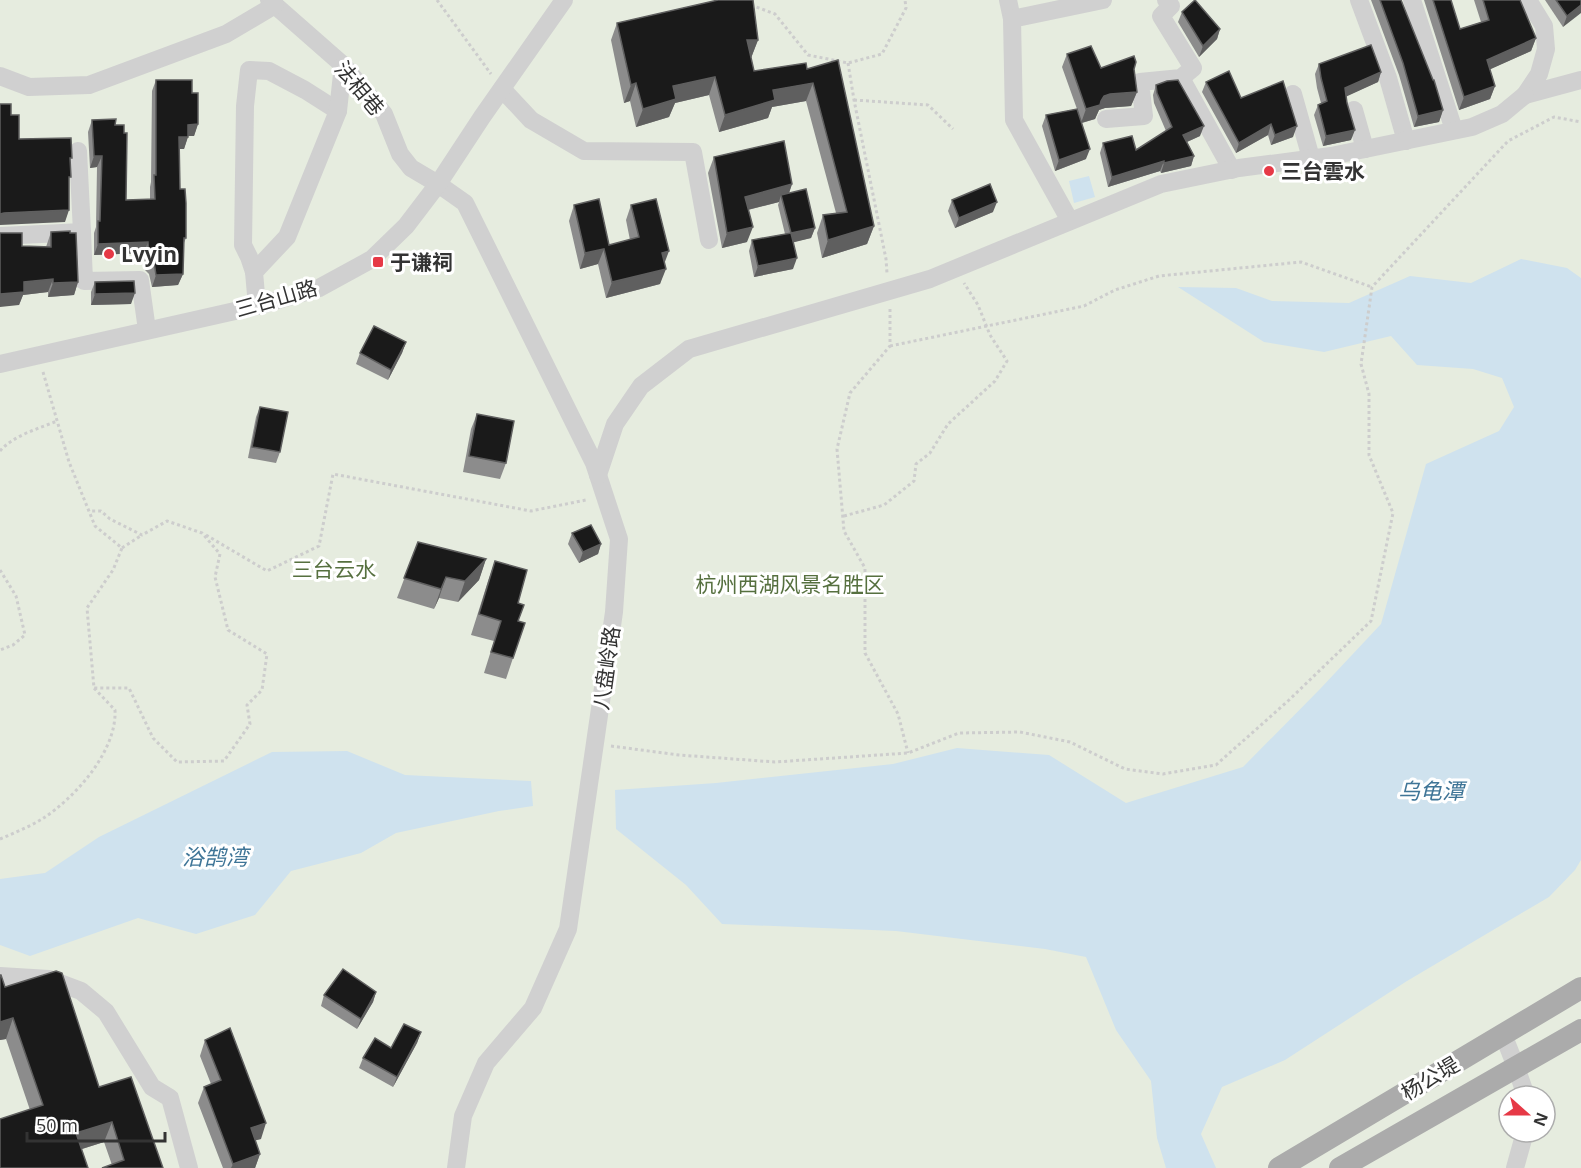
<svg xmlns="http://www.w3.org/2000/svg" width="1581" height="1168" font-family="'Open Sans','Noto Sans SC',sans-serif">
<rect width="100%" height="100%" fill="#fff"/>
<path fill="#e6ecdf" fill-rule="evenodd" d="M0,0H1581V1168H0ZM1509,1096H1545V1132H1509Z"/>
<g fill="#cfe2ee">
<polygon points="1089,176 1095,197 1074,203 1069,181"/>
<polygon points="1521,259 1567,268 1581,278 1581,860 1575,870 1549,897 1407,981 1285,1060 1222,1087 1201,1134 1216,1168 1166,1168 1157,1138 1151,1081 1116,1030 1086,957 1045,949 896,931 722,924 686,885 616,829 615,790 716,783 893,764 957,748 1049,755 1126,803 1243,767 1320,689 1381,624 1426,464 1499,431 1514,407 1502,378 1473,369 1417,365 1391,336 1324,352 1264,342 1178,287 1236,288 1272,301 1349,303 1410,276 1471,283"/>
<polygon points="347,751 405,775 531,781 533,806 499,811 396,833 361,853 291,871 255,915 196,934 138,918 30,956 0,945 0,879 45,873 99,837 272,752"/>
</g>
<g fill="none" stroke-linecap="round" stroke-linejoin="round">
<g stroke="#cdcdcd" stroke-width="3" stroke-dasharray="3 3" stroke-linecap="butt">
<polyline points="437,0 491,74"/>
<polyline points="751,5 775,14 808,55 848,63 882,54 906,8 905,0"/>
<polyline points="848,63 854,100 886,259 887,273"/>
<polyline points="854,100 928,105 953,129"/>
<polyline points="890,309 890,346 850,393 837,449 844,531 865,568 865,653 898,714 908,753"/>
<polyline points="890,346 1084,306 1115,290 1159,276 1301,262 1372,287"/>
<polyline points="43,372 69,462 95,526 122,548 113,570 87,608 94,688 129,688 153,738 177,762 224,761 250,724 247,705 262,690 267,654 228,630 215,577 220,554 202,533 167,521 142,535 110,519 101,511 89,511"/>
<path d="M0,451C14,435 38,429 57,421"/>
<polyline points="844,516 884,505 914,481 916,464 930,453 948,424 995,381 1007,361 990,335 978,305 964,283"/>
<polyline points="206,535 267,571 319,546 333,474 531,511 586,500 586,498"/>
<polyline points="122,548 142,535"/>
<polyline points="0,570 16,596 25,635 13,645 0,650"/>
<polyline points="611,746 679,755 775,762 908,753 959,733 1020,732 1070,742 1125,769 1163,774 1216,765 1289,700 1371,621 1393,513 1369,455 1369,394 1361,364 1372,287 1508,141 1554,117 1581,122"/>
<path d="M0,839C14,833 29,827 42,819C75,798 117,751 115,710L94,688"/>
</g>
<g stroke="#d0d0d0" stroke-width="18">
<polyline points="269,0 343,65 384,114 400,154 411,168 438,184 465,203 594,463 619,539 614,612 568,929 533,1008 486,1063 463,1116 456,1168"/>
<polyline points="1008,0 1012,19"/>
<polyline points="1359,0 1388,78 1406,141"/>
<polyline points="1412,0 1454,130"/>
<polyline points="1528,0 1544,26 1546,49 1539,74 1525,95 1581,80"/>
<polyline points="0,76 29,87 89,85 226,34 275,5"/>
<polyline points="1181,78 1232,170"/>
<polyline points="502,89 531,120 584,151 693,152 709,240"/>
<polyline points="1293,94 1311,158"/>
<polyline points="1354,110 1365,149"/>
<polyline points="1106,119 1144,116 1140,82 1181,78 1193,68 1161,16 1171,6 1166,0"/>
<polyline points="78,151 82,232"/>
<polyline points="1070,221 1014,120 1012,19 1103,0"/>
<polyline points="0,236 82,232 84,281 140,280 147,330"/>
<polyline points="254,272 249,257 243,245 245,106 249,70 269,71 305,90 338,111"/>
<polyline points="257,306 254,272 287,237 338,111 343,65"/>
<polyline points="0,364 257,306 319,288 372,259 406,226 438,184 482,117 564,0"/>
<polyline points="598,475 615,424 641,386 689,349 930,279 1161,184 1239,168 1331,156 1472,127 1502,114 1525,95"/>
<polyline points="0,976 49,979 81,991 106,1012 152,1087 170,1098 189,1168"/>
<polyline points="1503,1034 1516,1067 1526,1096"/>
<polyline points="1515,1168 1525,1132"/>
</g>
<g stroke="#ababab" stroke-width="22">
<polyline points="1279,1168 1581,988"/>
<polyline points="1340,1168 1581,1030"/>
</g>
</g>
<g fill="#8c8c8c">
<polygon points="1371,0 1401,0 1443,110 1439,122 1414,127 1399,75"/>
<polygon points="1424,0 1451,0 1460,29 1481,22 1474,0 1520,0 1536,38 1531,51 1490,69 1495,86 1490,99 1459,110"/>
<polygon points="1545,0 1581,0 1563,27"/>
<polygon points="1182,12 1220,29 1217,39 1199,57 1178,22"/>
<polygon points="617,23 758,40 751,58 754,71 807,69 874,226 867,244 822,258 817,233 823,215 836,213 806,101 772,107 768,118 719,132 709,95 675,103 669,117 636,127 630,101 624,103 611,40"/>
<polygon points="1067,54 1101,68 1134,69 1137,92 1131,106 1105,108 1099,110 1095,119 1082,123 1086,159 1055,171 1042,126 1046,115 1077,109 1062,67"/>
<polygon points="1319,64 1381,72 1378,82 1346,96 1351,140 1323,146 1314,115 1318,105 1321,103 1317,88 1315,74"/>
<polygon points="156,80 192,93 198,124 194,136 188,136 184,149 179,149 180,189 186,238 183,245 183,274 178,285 152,287 149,274 145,270 144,253 94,255 94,233 96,227 97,167 90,168 88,132 92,120 115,125 126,200 150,199 150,187 151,182 152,91"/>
<polygon points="1206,82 1241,98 1293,137 1271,145 1268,135 1236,153 1202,92"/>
<polygon points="1156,85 1200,136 1187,142 1194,156 1191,166 1161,173 1160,171 1108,187 1100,153 1103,143 1136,150 1166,131 1154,103 1153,95"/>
<polygon points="714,157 792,184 789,193 815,228 811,238 793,242 793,269 754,277 749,251 752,240 785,234 778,205 779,202 748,210 747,242 722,248 708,173"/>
<polygon points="952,200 993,212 955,228 948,211"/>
<polygon points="574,205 609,245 630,240 626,220 631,205 665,263 660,284 606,298 598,264 580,269 569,221"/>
<polygon points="51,232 78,282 74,295 48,297 48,292 23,295 19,305 22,246 46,247"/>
<polygon points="95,282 131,304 91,305 91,292"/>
<polygon points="406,342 402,353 388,380 356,364 360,353"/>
<polygon points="260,407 280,452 276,463 248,458 256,417"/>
<polygon points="477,414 506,463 500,479 463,472 471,429"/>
<polygon points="572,533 601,544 598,554 579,563 568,544"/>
<polygon points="418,542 486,559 479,580 458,602 439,598 434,609 397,598"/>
<polygon points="495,561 518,603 518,621 513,658 506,679 484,673 494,641 471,635 488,581"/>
<polygon points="0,975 5,987 99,1087 163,1168 112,1165 104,1142 82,1149 30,1110 6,1039 0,1040"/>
<polygon points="376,992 373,1002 357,1029 321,1006 324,995"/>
<polygon points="421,1032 417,1043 393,1087 359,1068 363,1058 391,1048"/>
<polygon points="205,1040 261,1139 255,1140 260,1154 255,1168 223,1168 198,1103 204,1087 211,1084 200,1056"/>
</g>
<g fill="#5f5f5f">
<polygon points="1581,5 1581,13 1563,27 1567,16"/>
<polygon points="1220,29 1217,39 1199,57 1203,46"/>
<polygon points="1536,38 1531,51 1482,73 1487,60"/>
<polygon points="747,40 758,40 751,58 740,58"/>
<polygon points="1381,72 1378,82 1341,99 1345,88"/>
<polygon points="715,77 709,95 675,103 669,117 636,127 643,109 673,86"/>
<polygon points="636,83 630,101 624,103 631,85"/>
<polygon points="813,83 806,101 772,107 768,118 719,132 725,115 773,90"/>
<polygon points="1495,86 1490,99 1459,110 1464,97"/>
<polygon points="1137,92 1131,106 1105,108 1099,110 1095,119 1081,123 1086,109 1101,101 1104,96 1110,94"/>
<polygon points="1443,110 1439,122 1414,127 1418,116"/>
<polygon points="198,124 194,136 184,136 188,125"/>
<polygon points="1271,124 1268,135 1236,153 1239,143"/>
<polygon points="1204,126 1200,136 1180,145 1183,135"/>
<polygon points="1297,126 1293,137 1271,145 1275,135"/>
<polygon points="1355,130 1351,140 1323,146 1326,136"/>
<polygon points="179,137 188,137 184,149 174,149"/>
<polygon points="1090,149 1086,159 1055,171 1059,160"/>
<polygon points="94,156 102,156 97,167 90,168"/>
<polygon points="1194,156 1191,166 1161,173 1164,163"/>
<polygon points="1164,161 1160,171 1108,187 1112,177"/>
<polygon points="792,184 787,199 781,195 779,202 739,212 745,197"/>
<polygon points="997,202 993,212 955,228 959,218"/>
<polygon points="69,210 65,222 0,225 0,214 4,213"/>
<polygon points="874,226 867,244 822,258 828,240"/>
<polygon points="753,227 747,242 722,248 727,233"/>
<polygon points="815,228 811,238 787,244 791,233"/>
<polygon points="148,242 144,253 94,255 98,244"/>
<polygon points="604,249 598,264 580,269 585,253"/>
<polygon points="669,251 663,267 662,253"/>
<polygon points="797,258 793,269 754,277 758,266"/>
<polygon points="666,269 660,284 606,298 612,282"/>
<polygon points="183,274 178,285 152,287 156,275"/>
<polygon points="53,279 48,292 23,295 19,305 0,307 0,294 24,282"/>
<polygon points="78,282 74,295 48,297 53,283"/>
<polygon points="135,293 131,304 91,305 95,294"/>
<polygon points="406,342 402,353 388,380 391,370"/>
<polygon points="601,544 598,554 579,563 583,552"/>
<polygon points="486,559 479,580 458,602 465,581"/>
<polygon points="446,577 439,598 434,609 441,589"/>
<polygon points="376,992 373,1002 357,1029 361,1019"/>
<polygon points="13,1018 6,1039 0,1040 0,1022"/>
<polygon points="421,1032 417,1043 393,1087 397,1077"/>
<polygon points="112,1122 104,1142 69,1153 76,1133"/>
<polygon points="266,1123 261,1139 245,1143 251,1128"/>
<polygon points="260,1154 255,1168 231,1168 233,1164"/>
</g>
<g fill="#1a1a1a" stroke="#5f5f5f" stroke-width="1.5">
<polygon points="718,0 753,0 758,40 747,40 754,71 806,63 807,69 838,60 874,226 828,240 823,215 847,212 813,83 773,90 775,100 725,115 715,77 673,86 676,99 643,109 636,83 631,85 617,23"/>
<polygon points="1195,0 1220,29 1203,46 1182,12"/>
<polygon points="1380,0 1401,0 1433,80 1434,80 1443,110 1418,116 1403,63"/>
<polygon points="1433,0 1451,0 1460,29 1489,20 1483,0 1520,0 1536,38 1487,60 1495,86 1464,97"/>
<polygon points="1556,0 1581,0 1581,5 1567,16"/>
<polygon points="1371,45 1381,72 1345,88 1347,103 1355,130 1326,136 1318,105 1327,101 1321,78 1319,64"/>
<polygon points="1091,46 1101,68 1134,56 1136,62 1134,69 1137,92 1110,94 1104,96 1101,101 1100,105 1086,109 1067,54"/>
<polygon points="1229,71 1241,98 1283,81 1297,126 1275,135 1271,124 1239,143 1206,82"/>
<polygon points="156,80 192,80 192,93 198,93 198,124 188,125 188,137 179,137 180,189 185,189 186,203 186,238 184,238 183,274 156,275 154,262 149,258 148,242 98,244 98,221 100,221 102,156 94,156 92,120 116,119 115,125 124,125 124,133 127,133 126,200 155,199 154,175 156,175"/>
<polygon points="1178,80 1204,126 1183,135 1194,156 1164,163 1164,161 1112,177 1103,143 1132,136 1136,150 1172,127 1157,93 1156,85 1167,81"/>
<polygon points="0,104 11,104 11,115 19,115 19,139 71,138 72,158 70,158 71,177 69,177 69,210 4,213 0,214"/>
<polygon points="1077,109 1090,149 1059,160 1046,115"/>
<polygon points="784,141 792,184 745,197 753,227 727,233 714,157"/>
<polygon points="990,184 997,202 959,218 952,200"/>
<polygon points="806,189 815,228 791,233 781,195"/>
<polygon points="599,199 609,245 639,237 631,205 656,199 669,251 662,253 666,269 612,282 604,249 585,253 574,205"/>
<polygon points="70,231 70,233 76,233 78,282 53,283 53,279 24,282 24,292 0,294 0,233 22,233 22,246 51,247 51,232"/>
<polygon points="791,233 797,258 758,266 752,240"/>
<polygon points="134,281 135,293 95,294 95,282"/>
<polygon points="374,326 406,342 391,370 360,353"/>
<polygon points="260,407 288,412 280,452 252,447"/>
<polygon points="477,414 514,421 506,463 469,456"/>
<polygon points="591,525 601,544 583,552 572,533"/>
<polygon points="418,542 486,559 465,581 446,577 441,589 404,578"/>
<polygon points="495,561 527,570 518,603 524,605 518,621 525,623 513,658 491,652 501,621 479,614"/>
<polygon points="343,969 376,992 361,1019 324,995"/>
<polygon points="56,971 62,973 99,1087 131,1077 163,1168 102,1168 124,1160 112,1122 76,1133 88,1168 0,1168 0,1119 43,1105 13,1018 0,1022 0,975 1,975 5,987"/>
<polygon points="404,1024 421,1032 397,1077 363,1058 375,1038 391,1048"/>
<polygon points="230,1028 266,1123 251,1128 260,1154 233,1164 204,1087 221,1080 205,1040"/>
</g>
<g fill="#e63946" stroke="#fff" stroke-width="2">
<circle cx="1269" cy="171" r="6"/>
<circle cx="109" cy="254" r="6"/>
<rect x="372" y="256" width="12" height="12" rx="3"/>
</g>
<g text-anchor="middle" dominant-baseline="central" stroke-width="6" stroke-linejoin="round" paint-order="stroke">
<g font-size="21" fill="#333" stroke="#fff">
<text transform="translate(360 88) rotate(50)">法相巷</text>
<text transform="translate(276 298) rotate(-16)">三台山路</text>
<text transform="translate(606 668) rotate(-82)">八盘岭路</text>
<text transform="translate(1430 1078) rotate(-31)">杨公堤</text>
</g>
<g font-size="21" font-weight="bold" fill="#333" stroke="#fff" text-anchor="start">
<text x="1281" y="171">三台雲水</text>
<text x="121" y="254">Lvyin</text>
<text x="390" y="262">于谦祠</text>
</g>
<g font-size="21" fill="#56703f" stroke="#fff">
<text x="334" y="569">三台云水</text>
<text x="790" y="584">杭州西湖风景名胜区</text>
</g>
<g font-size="22" font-style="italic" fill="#3f7597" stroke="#fff">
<text x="1431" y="790">乌龟潭</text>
<text x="215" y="856">浴鹄湾</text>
</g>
</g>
<g transform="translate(1527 1114) rotate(111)"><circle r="28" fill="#ffffff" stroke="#adadad" stroke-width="1.5"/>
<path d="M0-4.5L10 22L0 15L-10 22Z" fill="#e63946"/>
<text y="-9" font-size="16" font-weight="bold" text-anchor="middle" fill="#333333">N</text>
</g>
<path d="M27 1132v9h138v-9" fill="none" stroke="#333333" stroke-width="3"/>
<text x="36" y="1132" font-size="18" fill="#333333" stroke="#ffffff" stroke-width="4.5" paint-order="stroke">50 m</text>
</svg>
